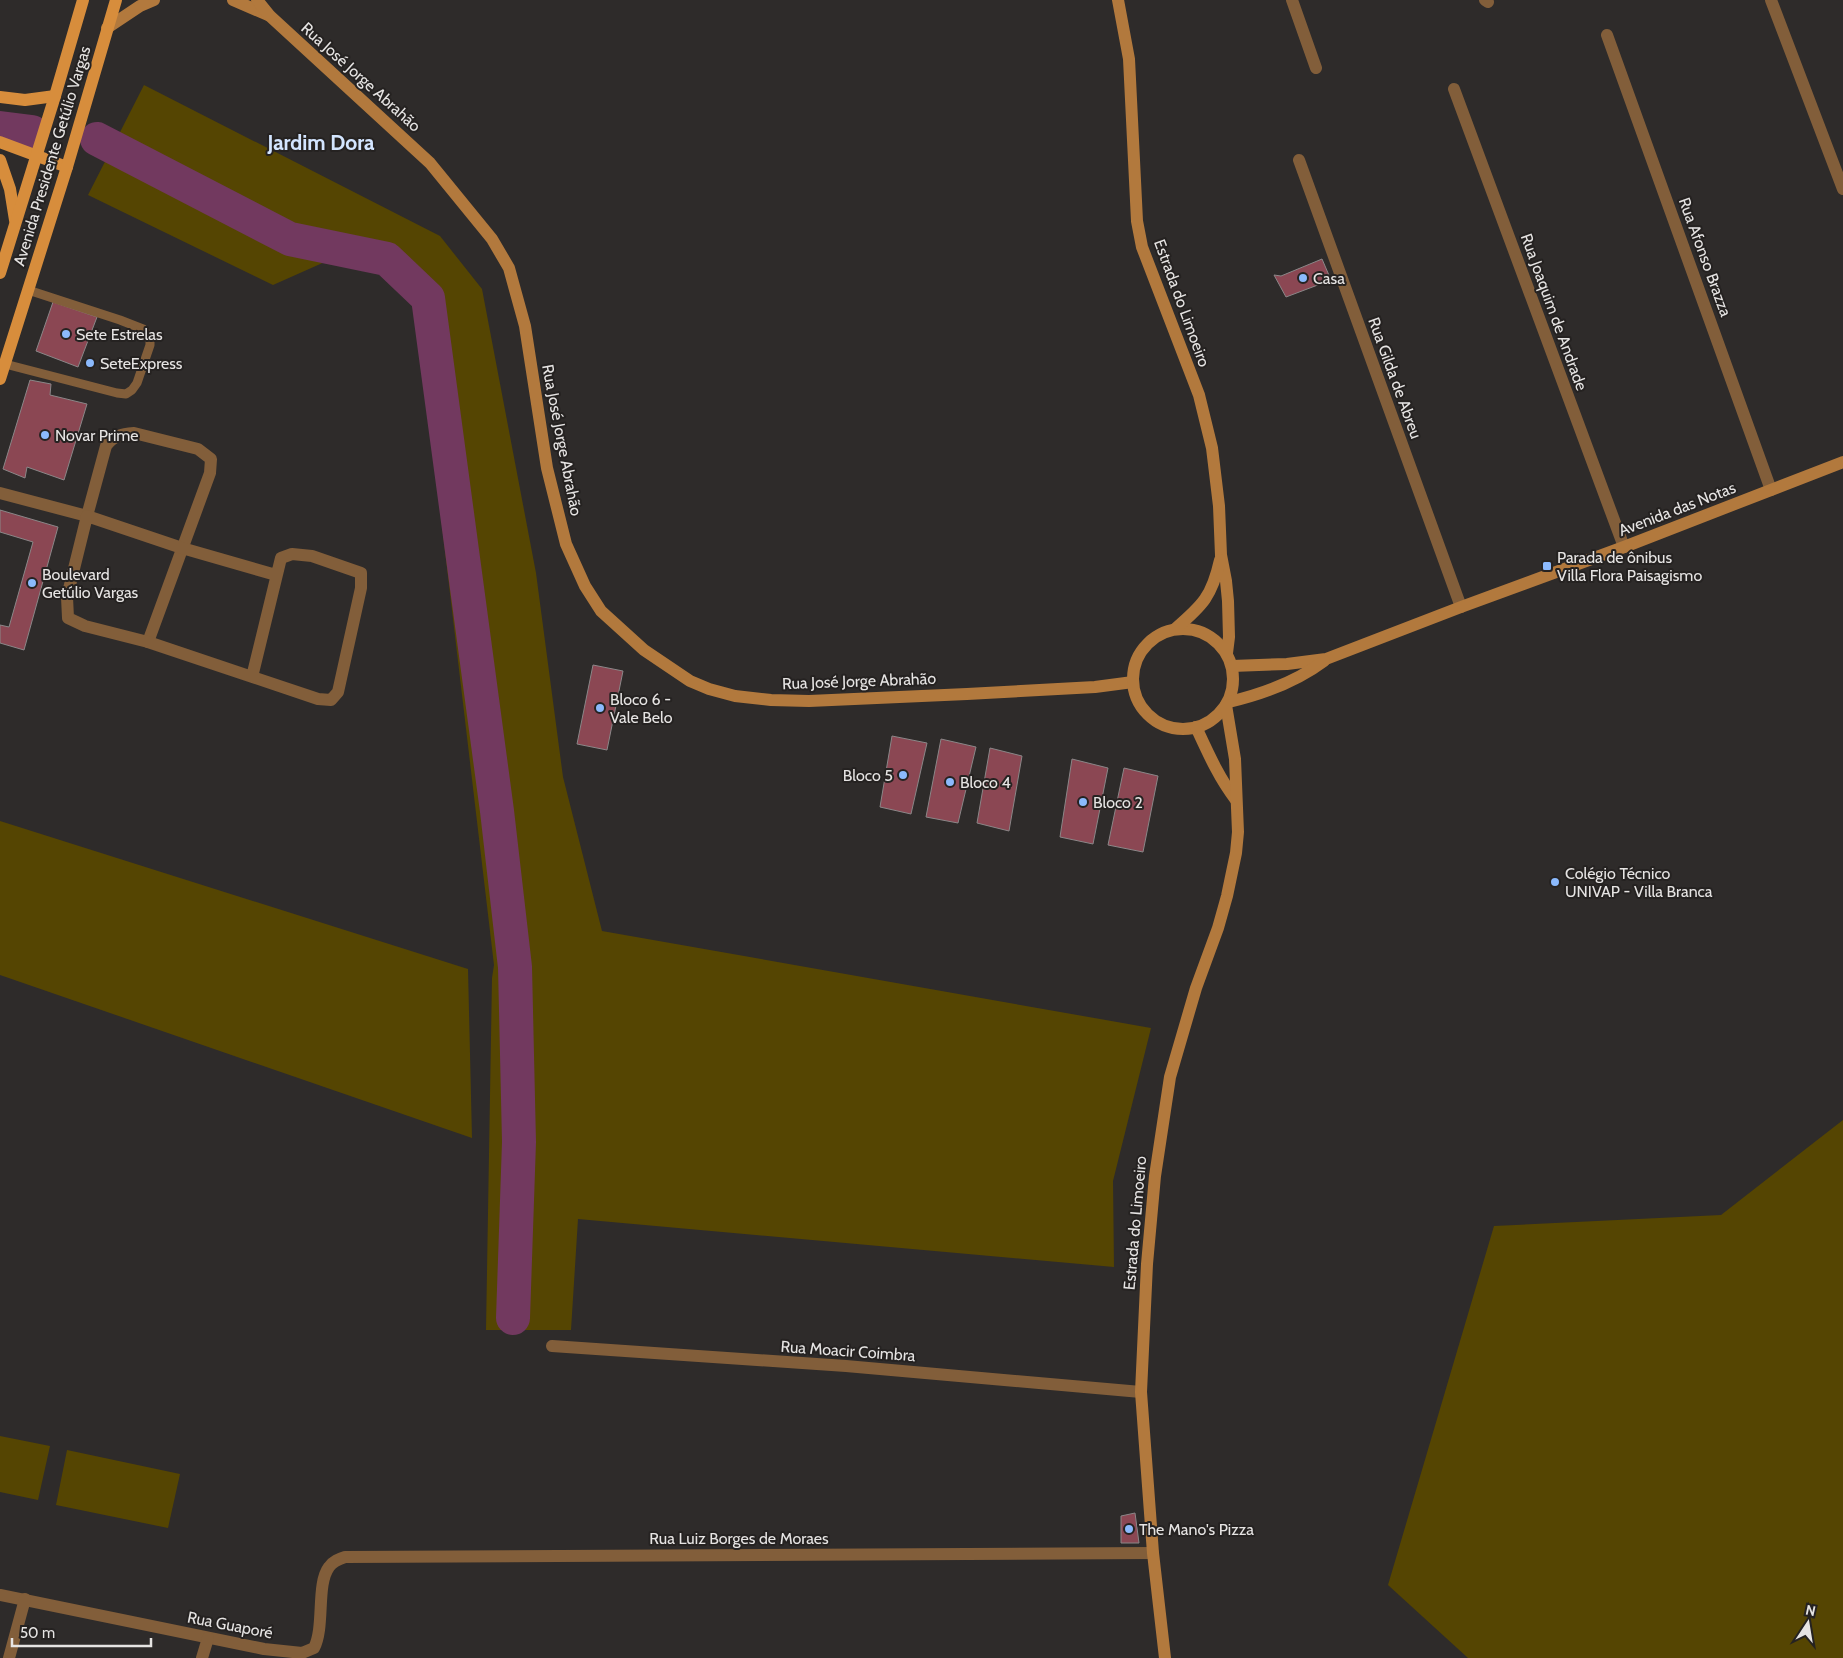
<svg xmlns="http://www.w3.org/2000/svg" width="1843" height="1658" font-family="Cabin,sans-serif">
<rect width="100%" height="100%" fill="#2e2b2a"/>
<g fill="#554502">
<polygon points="144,85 440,236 482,289 536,573 563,777 602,931 1151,1028 1113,1181 1114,1267 578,1219 571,1330 486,1330 492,978 494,965 413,281 403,252 363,245 273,285 88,195"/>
<polygon points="0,821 468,969 472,1138 0,975"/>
<polygon points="1843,1120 1843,1658 1468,1658 1388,1585 1494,1226 1721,1215"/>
<polygon points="0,1436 50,1446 38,1500 0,1492"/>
<polygon points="67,1450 180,1474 168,1528 56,1505"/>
</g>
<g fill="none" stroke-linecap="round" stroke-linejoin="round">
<g stroke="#72395f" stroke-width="34">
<polyline points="0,128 32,132"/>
<polyline points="97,139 290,239 387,259 428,298 497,811 515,967 519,1142 513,1318"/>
</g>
</g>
<g fill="#8b4753" stroke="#8b8788">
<polygon points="1322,259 1331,280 1286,297 1274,275 1281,276"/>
<polygon points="53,302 97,317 78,367 36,351"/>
<polygon points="30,380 51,384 50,395 87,404 64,480 27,467 25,478 3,469"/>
<polygon points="0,510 58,527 24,650 0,643 0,625 9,627 33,542 0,532"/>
<polygon points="593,665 623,671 607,750 577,744"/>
<polygon points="892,736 927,743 911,814 880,807"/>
<polygon points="941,739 976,747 958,823 926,817"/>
<polygon points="990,748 1022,756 1009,831 977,823"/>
<polygon points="1072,759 1108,768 1093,844 1060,837"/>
<polygon points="1124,768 1158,776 1143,852 1108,845"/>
<polygon points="1135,1513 1139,1543 1121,1543 1121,1516"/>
</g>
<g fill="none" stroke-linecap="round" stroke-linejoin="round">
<polyline stroke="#825e3a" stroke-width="9" points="5,364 117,393 126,394 132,390 137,383 150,345 150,338 143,329 120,320 28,290"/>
<g stroke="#825e3a" stroke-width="12">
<polyline points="1292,0 1316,68"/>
<polyline points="1485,0 1488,2"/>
<polyline points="1771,0 1843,189"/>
<polyline points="1607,35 1771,490"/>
<polyline points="1454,89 1624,547"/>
<polyline points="1299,160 1461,607"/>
<path d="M0,493L87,516L106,446C113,436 122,434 134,433L198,449L211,459L210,473L148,642"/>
<polyline points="252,677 281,558 292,554 312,556 361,573 361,588 338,692 331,700 318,699 148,642 85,626 68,618 67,597 87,516 182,548 276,575"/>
<polyline points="552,1346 846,1366 1141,1392"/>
<path d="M0,1595L264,1649L302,1653L314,1648C325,1627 316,1584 329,1567C333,1561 339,1559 345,1557L1153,1553"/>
<polyline points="9,1658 25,1599"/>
<polyline points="202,1658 208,1638"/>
</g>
<g stroke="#b2793d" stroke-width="12">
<polyline points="233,0 268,15"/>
<polyline points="257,0 270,16 430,163 492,239 509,268 525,326 547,468 566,544 585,586 601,611 644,650 690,681 709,689 735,696 771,700 809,701 967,694 1095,687 1133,682"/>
<polyline points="1118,0 1129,59 1137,221 1142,247 1199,395 1212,448 1219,506 1221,555 1226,581 1228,601 1229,637 1227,653"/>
<polyline points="107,28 140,6 154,0"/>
<circle cx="1183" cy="679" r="50"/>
<path d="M1175,629C1203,605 1212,596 1220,560"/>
<polyline points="1232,666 1287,664 1326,659 1461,607 1624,547 1843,462"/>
<path d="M1229,702C1263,694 1296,682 1324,661"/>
<path d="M1196,727C1208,753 1219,778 1236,800"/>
<polyline points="1165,1658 1153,1553 1141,1392 1147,1264 1155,1176 1170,1077 1196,988 1218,928 1227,896 1236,853 1238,832 1235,759 1226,705"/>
</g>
<g stroke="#d78d3c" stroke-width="12">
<polyline points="0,97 25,100 55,96"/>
<polyline points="0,142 67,167"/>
<polyline points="0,160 10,189 15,220"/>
<polyline points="0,273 55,96 83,0"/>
<polyline points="0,379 67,167 116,0"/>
</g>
</g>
<g fill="#8bb9fc" stroke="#252221" stroke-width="2">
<circle cx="1303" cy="278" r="5"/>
<circle cx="66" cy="334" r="5"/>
<circle cx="90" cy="363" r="5"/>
<circle cx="45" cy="435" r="5"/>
<rect x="1542" y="561" width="10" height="10" rx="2.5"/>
<circle cx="32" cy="583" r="5"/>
<circle cx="600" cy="708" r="5"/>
<circle cx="903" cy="775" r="5"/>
<circle cx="950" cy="782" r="5"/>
<circle cx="1083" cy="802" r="5"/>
<circle cx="1555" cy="882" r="5"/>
<circle cx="1129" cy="1529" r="5"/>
</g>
<g text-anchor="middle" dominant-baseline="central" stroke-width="4" stroke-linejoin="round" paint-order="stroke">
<g font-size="16" fill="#e6e4e3" stroke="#252221">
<text transform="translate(361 77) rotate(42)">Rua José Jorge Abrahão</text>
<text transform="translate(52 156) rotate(-73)">Avenida Presidente Getúlio Vargas</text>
<text transform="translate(1705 257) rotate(70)">Rua Afonso Brazza</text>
<text transform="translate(1182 303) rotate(70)">Estrada do Limoeiro</text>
<text transform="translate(1554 312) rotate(70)">Rua Joaquim de Andrade</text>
<text transform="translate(1395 378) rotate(70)">Rua Gilda de Abreu</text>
<text transform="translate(562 440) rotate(79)">Rua José Jorge Abrahão</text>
<text transform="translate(1677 509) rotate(-21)">Avenida das Notas</text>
<text transform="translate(859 681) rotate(-2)">Rua José Jorge Abrahão</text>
<text transform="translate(1135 1223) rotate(-85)">Estrada do Limoeiro</text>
<text transform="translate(848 1351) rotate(4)">Rua Moacir Coimbra</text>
<text x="739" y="1538">Rua Luiz Borges de Moraes</text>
<text transform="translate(230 1625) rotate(11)">Rua Guaporé</text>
</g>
<g font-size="16" fill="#e6e4e3" stroke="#252221" text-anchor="start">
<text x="1313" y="278">Casa</text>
<text x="76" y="334">Sete Estrelas</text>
<text x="100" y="363">SeteExpress</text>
<text x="55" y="435">Novar Prime</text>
<text x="1557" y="557">Parada de ônibus<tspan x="1557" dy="18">Villa Flora Paisagismo</tspan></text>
<text x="42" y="574">Boulevard<tspan x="42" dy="18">Getúlio Vargas</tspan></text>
<text x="610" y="699">Bloco 6 -<tspan x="610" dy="18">Vale Belo</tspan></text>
<text x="893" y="775" text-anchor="end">Bloco 5</text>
<text x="960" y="782">Bloco 4</text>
<text x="1093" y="802">Bloco 2</text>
<text x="1565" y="873">Colégio Técnico<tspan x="1565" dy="18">UNIVAP - Villa Branca</tspan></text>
<text x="1139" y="1529">The Mano's Pizza</text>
</g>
<g font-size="21" font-weight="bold" fill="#d3e5ff" stroke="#252221">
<text x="321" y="142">Jardim Dora</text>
</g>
</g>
<g transform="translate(1808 1623) rotate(12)" stroke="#252221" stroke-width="4" paint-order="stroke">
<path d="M0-4L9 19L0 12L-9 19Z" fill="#e6e4e3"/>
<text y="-8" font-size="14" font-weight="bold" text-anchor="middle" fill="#e6e4e3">N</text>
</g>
<path d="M12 1638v8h139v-8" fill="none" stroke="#e6e4e3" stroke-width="2.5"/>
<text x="20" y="1638" font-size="15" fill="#e6e4e3" stroke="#252221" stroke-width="4" paint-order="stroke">50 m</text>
</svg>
